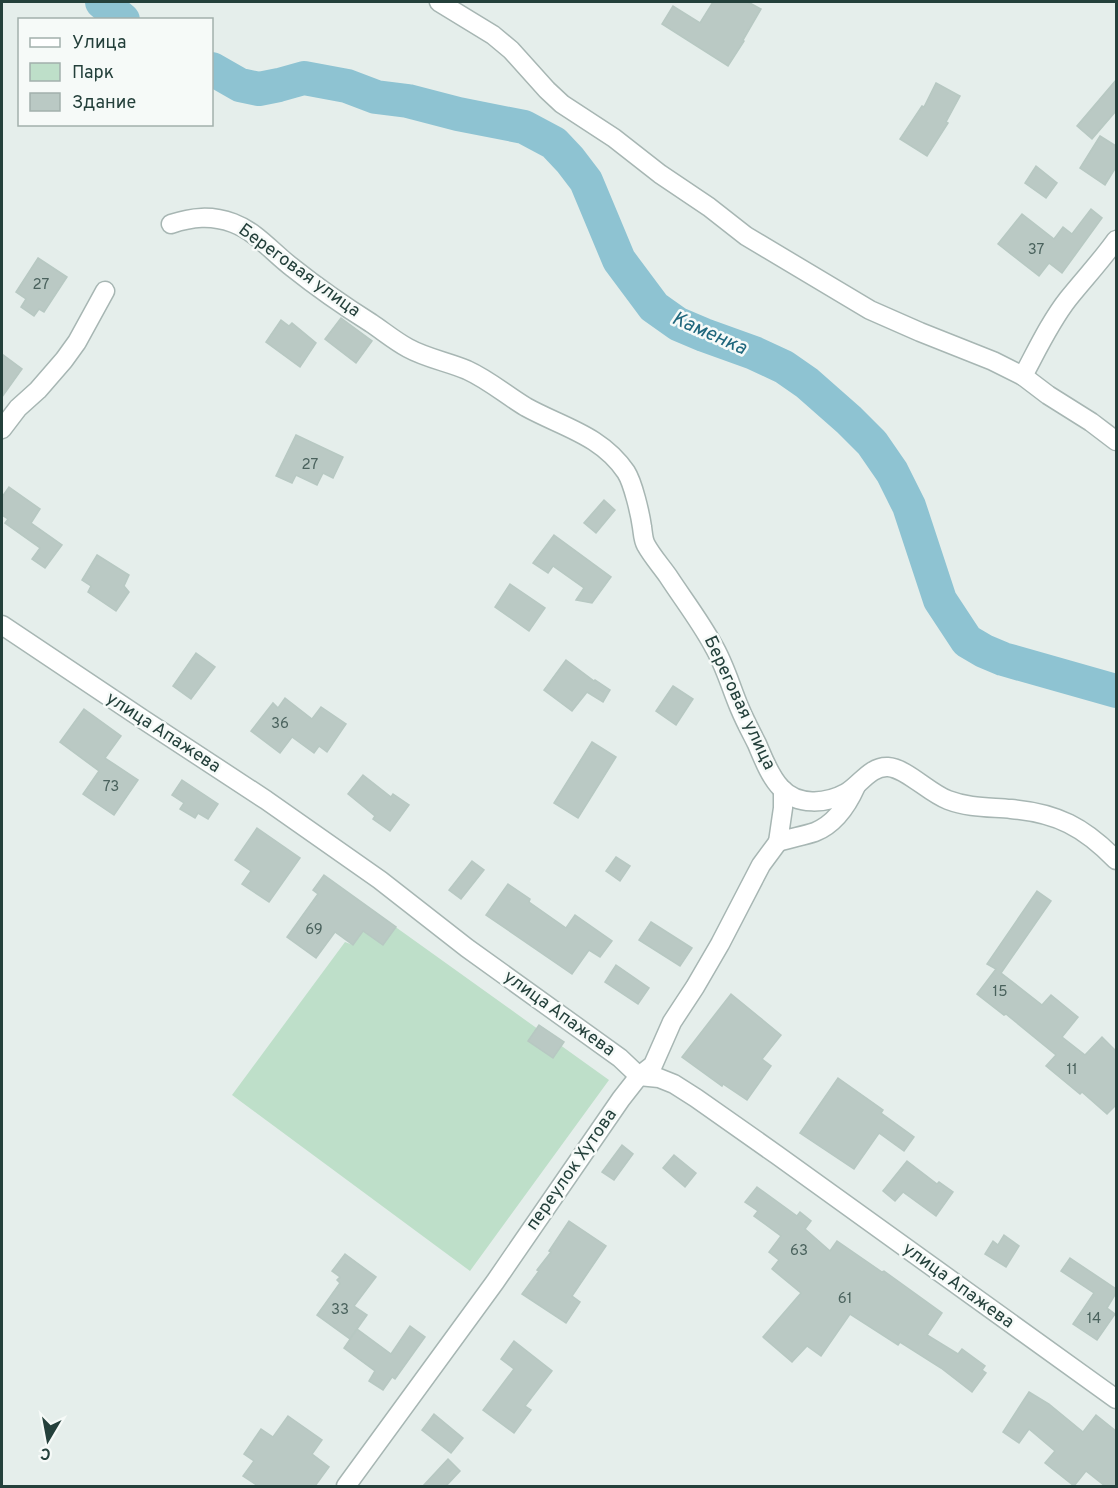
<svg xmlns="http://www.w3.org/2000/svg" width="1118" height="1488" font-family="Overpass,sans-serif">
<rect width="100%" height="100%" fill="#e5eeeb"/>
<polygon fill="#bedfc9" points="376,913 609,1080 470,1271 232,1095 345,942 353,945"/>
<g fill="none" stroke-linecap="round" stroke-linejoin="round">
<g stroke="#8ec3d2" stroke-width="34">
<polyline points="102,2 123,20"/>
<polyline points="212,69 240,85 259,89 279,85 304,78 347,86 376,97 408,101 458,114 524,127 554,143 570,160 586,181 619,260 654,307 678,324 704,335 754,353 784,367 807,383 849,420 872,443 892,472 909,506 940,600 967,641 984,651 1003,659 1116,691"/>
</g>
</g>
<g fill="#bac9c4" stroke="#b7c8c2" stroke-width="1.5">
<polygon points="713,2 748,2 761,9 743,40 744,41 728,66 662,24 673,6 700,23"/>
<polygon points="1116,80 1116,111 1092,139 1077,126"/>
<polygon points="936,83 960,96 946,122 948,123 927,156 900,139 922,106 924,107"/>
<polygon points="1100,136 1116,146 1116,167 1105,185 1080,168"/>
<polygon points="1036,166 1057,183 1046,198 1025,183"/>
<polygon points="1091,209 1102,218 1062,273 1049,263 1039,276 998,244 1022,214 1054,239 1063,227 1072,234"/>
<polygon points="38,258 67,277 44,312 39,309 34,316 21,307 26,299 16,292"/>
<polygon points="341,318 372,341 356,363 325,339"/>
<polygon points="281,320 289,326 292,323 316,343 300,367 266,342"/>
<polygon points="2,354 22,369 2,397"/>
<polygon points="296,435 343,457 333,478 323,473 317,485 296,475 292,483 276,476"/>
<polygon points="9,487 40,509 31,523 62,545 45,568 32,559 40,548 5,523 8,519 2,515 2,497"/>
<polygon points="604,500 615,510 596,533 584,523"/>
<polygon points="554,535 611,577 592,603 576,600 584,588 553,566 548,573 533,563"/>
<polygon points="97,555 129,575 124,586 129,592 116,611 88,592 91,586 82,580"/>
<polygon points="510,584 545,608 529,631 495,607"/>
<polygon points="196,653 215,667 191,699 173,686"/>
<polygon points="566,660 594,681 595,680 610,690 603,702 587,692 572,711 544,690"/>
<polygon points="673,686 693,699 676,725 656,711"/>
<polygon points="285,698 312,719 321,707 346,724 327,752 319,746 314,753 292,737 280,753 251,731 273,703 278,708"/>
<polygon points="84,709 121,736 105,758 138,780 114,815 83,794 99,771 60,742"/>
<polygon points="592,742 616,757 578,818 554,803"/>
<polygon points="363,775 391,797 393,794 409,805 390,831 373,819 375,816 348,794"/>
<polygon points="182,780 218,804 208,819 198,813 195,818 180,809 184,803 172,795"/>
<polygon points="257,828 300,858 269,902 242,884 251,871 235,860"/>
<polygon points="616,857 630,866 620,881 606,871"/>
<polygon points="472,861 484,870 461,899 449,890"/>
<polygon points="324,875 396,927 383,945 363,931 353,945 335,932 316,958 287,937 318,894 313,890"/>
<polygon points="508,884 530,899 529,902 566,928 575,915 612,941 600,957 589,950 572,974 486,915"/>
<polygon points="1037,891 1051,901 1001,973 1042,1005 1051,995 1078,1017 1062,1037 1085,1055 1102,1037 1116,1051 1116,1105 1107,1114 1082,1092 1080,1094 1046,1066 1056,1055 1006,1014 1004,1015 977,994 996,969 987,964"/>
<polygon points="651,922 692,948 680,966 639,940"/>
<polygon points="616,965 649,988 638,1004 605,982"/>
<polygon points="731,994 781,1035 762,1059 771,1066 747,1100 723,1084 722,1086 682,1057"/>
<polygon points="539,1025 564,1042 553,1058 528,1041"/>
<polygon points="838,1078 883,1110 881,1113 914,1137 904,1151 879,1133 854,1169 800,1133"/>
<polygon points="622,1145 633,1154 614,1180 602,1172"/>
<polygon points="674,1155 696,1173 685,1187 663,1168"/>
<polygon points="907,1161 937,1184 939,1182 953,1192 936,1216 903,1192 895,1201 883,1191"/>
<polygon points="757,1187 797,1216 800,1212 811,1221 805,1229 830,1251 837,1241 882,1272 884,1271 942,1313 927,1335 958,1354 962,1349 985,1366 982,1370 986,1373 972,1392 941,1368 900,1342 898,1345 850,1314 821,1356 807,1346 792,1362 763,1337 801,1293 772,1269 779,1260 769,1252 781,1236 754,1216 758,1211 745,1202"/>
<polygon points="569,1221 606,1246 572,1296 580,1302 566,1323 522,1294 539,1271 537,1270 551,1252 549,1251"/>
<polygon points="1004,1235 1019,1246 1006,1267 985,1254 993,1241 998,1245"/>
<polygon points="345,1254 376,1277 354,1306 367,1315 350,1339 317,1315 340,1283 337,1280 340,1277 332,1271"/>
<polygon points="1070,1258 1116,1289 1116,1293 1107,1308 1115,1314 1097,1340 1073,1324 1094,1293 1061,1271"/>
<polygon points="410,1326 425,1337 395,1379 392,1377 383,1390 369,1381 375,1371 344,1348 357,1329 391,1354"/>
<polygon points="514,1341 552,1371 525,1406 531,1410 514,1433 483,1410 514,1369 501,1359"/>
<polygon points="1029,1392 1049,1404 1083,1432 1096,1415 1116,1431 1116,1486 1105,1486 1086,1471 1074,1486 1045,1463 1055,1451 1029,1429 1019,1443 1003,1432"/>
<polygon points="434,1414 463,1438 451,1453 422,1430"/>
<polygon points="288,1416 322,1440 312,1454 329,1467 315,1486 258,1486 243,1476 254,1461 244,1454 261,1429 273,1437"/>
<polygon points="448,1459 460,1471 446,1486 423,1486"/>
</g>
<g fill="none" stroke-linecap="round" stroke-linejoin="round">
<g stroke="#a7b6b3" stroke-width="21">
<g id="street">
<polyline points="439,2 493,35 511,50 547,90 562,104 614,138 660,174 709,207 746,236 870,310 920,332 993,361 1023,376 1048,395 1091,422 1116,441"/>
<path d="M171,224C192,217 211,215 233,223C257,232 273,253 293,268C318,288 344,306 371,323C383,331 395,341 408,348C426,358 448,362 467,370C489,380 506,395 526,407C562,427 601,435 626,472C633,483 640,513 642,527C643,533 643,540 646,545C652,556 661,566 668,576C683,599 700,621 713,645C725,665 731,688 740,709C745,721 751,732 757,744C763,758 770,777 781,788C797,806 826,804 846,793C860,785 870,766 888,767C906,768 929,793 948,800C969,808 990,807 1011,809C1057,813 1084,827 1116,860"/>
<path d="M1023,376C1037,350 1050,322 1068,299C1084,279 1101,261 1116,240"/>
<polyline points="2,429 18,408 38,390 64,360 77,342 105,291"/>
<polyline points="2,625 144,720 266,800 380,880 467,948 620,1058 639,1076 659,1078 674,1084 696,1098 777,1155 1116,1399"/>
<path d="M783,790V808L778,842C790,838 803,836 815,832C835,824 848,804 856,786"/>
<polyline points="346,1486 495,1282 621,1099 639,1076 653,1065 672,1022 695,987 720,944 761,865 778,842"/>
</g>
</g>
<use href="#street" stroke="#fff" stroke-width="18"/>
</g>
<g text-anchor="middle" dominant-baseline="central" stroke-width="5" stroke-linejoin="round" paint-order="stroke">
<g font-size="15" fill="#4a625d">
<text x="1036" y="250">37</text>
<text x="41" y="285">27</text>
<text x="310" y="465">27</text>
<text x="280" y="724">36</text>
<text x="111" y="787">73</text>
<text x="314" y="930">69</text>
<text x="1000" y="992">15</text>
<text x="1072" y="1070">11</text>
<text x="799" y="1251">63</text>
<text x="845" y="1299">61</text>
<text x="340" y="1310">33</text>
<text x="1094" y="1319">14</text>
</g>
<g font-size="18" fill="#24403b" stroke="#f6faf8">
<text transform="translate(299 271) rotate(36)">Береговая улица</text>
<text transform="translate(739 703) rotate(65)">Береговая улица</text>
<text transform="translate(163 733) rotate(33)">улица Апажева</text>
<text transform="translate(559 1014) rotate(36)">улица Апажева</text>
<text transform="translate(572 1170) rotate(-55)">переулок Хутова</text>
<text transform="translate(958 1286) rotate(36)">улица Апажева</text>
</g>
<g font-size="20" font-style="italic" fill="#1e667c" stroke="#f6faf8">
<text transform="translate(709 334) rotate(24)">Каменка</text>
</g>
</g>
<rect width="1118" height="1488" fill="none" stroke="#24403b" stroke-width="6"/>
<rect x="18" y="18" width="195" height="108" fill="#f6faf8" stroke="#a2b0ac" stroke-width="1.5"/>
<rect x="30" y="38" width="30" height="9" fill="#ffffff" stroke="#a2b0ac" stroke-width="1.5"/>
<text x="72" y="48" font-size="18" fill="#24403b">Улица</text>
<rect x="30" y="63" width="30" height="18" fill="#bedfc9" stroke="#a2b0ac" stroke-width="1.5"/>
<text x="72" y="78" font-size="18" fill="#24403b">Парк</text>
<rect x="30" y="93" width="30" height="18" fill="#bac9c4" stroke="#a2b0ac" stroke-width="1.5"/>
<text x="72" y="108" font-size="18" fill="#24403b">Здание</text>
<g transform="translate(48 1440) rotate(190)" stroke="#f6faf8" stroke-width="4.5" paint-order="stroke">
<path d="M0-4.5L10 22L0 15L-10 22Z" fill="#24403b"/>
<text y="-9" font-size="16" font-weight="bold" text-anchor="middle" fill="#24403b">С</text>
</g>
</svg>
